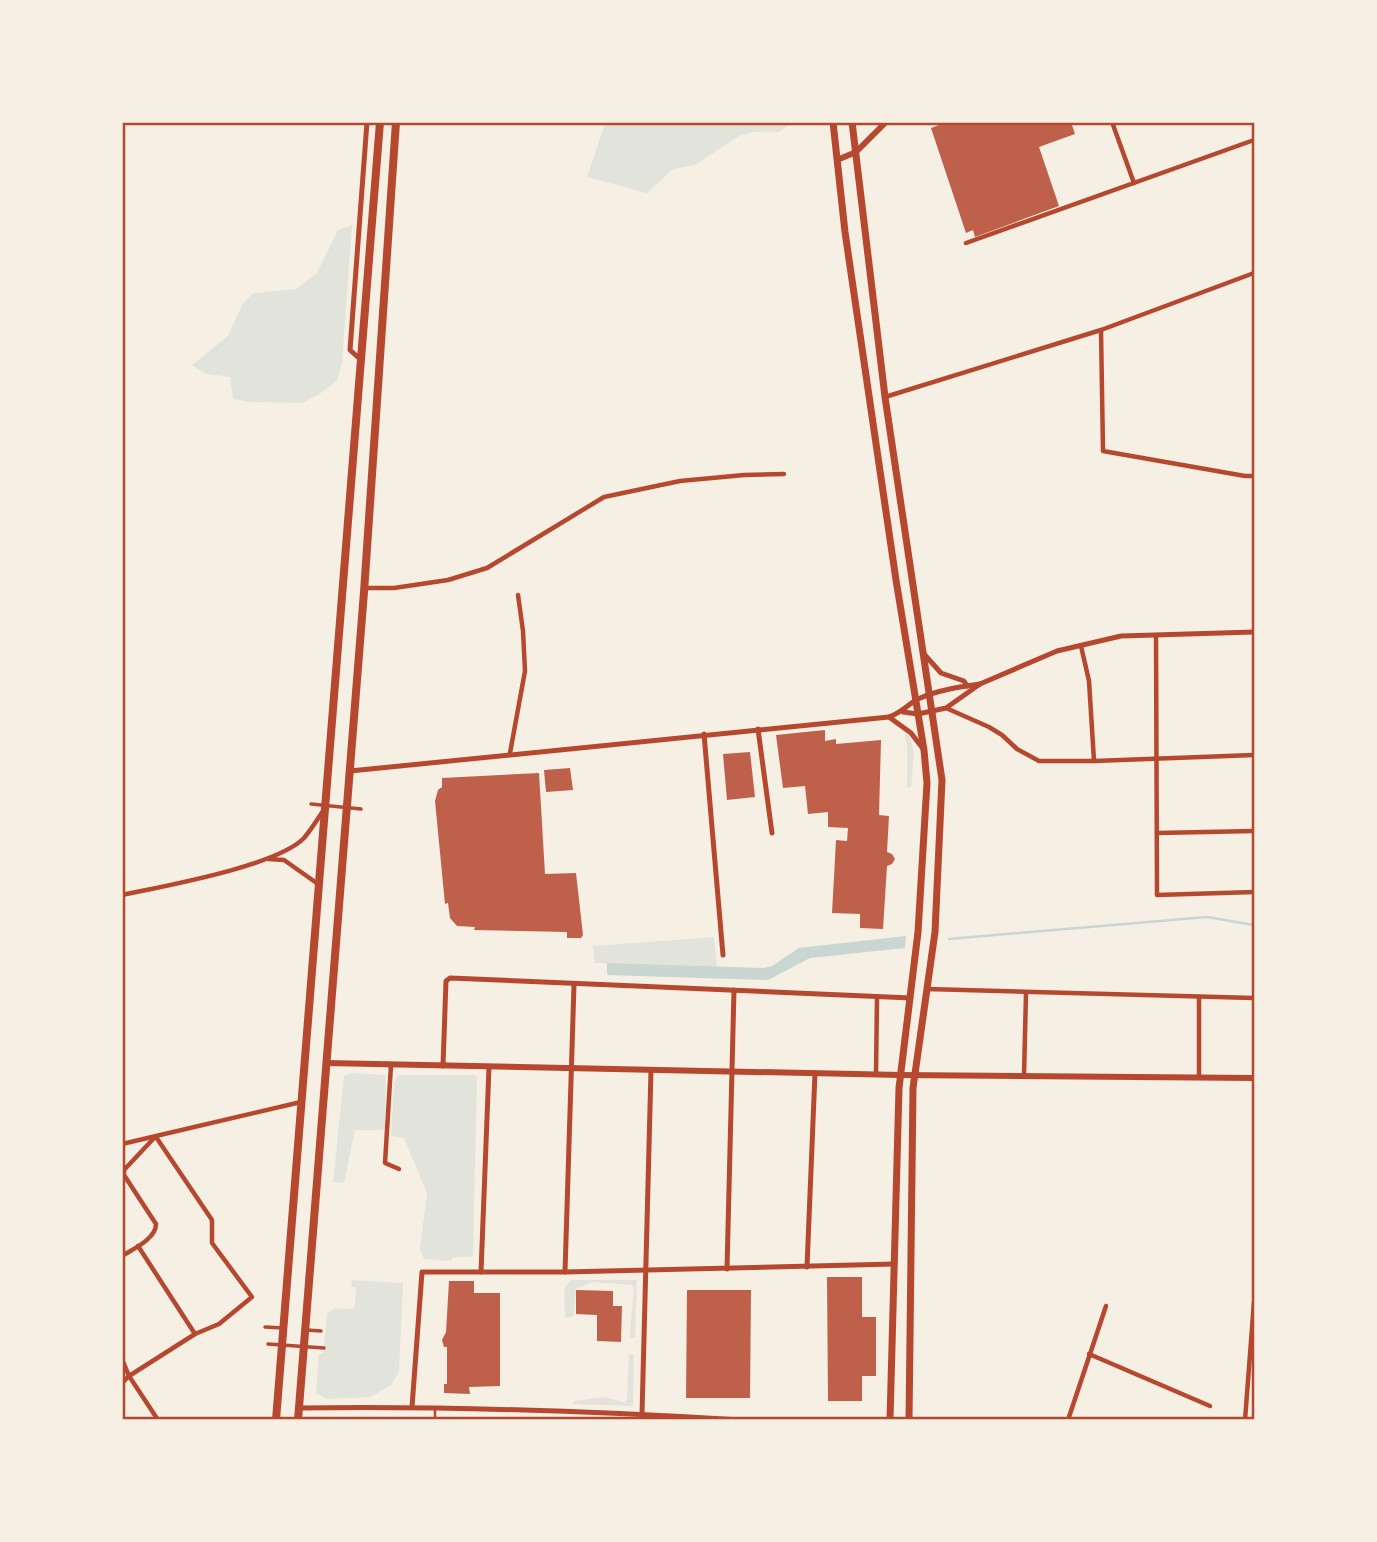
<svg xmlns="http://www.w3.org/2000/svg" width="1377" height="1542" font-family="'Noto Serif',serif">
<rect width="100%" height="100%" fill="#f6efe4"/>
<g fill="#e2e4dc">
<polygon points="605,123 605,122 792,123 779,132 754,132 739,136 695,165 673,169 647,193 587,177"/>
<polygon points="352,225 342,363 337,381 318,395 301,403 250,402 233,399 230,377 206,374 192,365 228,336 243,303 253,293 296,289 317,273 338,230"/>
<polygon points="904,733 910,736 914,753 911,787 907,788 907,746"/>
<polygon points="714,937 717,967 595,963 593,946"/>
<polygon points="353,1073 386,1075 385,1128 382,1130 355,1130 344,1183 333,1182 344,1076"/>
<polygon points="398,1075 474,1075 477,1077 473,1256 452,1258 451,1261 424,1259 420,1249 427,1193 404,1138 391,1136 394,1083"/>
<polygon points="352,1280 403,1283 399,1371 391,1385 370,1397 327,1399 316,1393 319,1354 323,1354 327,1313 336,1308 353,1309 355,1305 356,1287 351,1287"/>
<polygon points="570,1280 637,1280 635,1338 630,1338 630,1331 634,1288 631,1285 592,1282 576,1289 574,1316 567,1318 565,1316 564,1290"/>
<polygon points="629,1354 634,1355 633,1406 573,1404 574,1401 603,1397 624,1402 627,1399"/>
</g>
<polygon fill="#c9d6d2" points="906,936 905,948 810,958 768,980 607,975 607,963 764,968 772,966 799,948"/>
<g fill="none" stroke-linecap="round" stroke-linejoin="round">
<polyline stroke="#c9d6d2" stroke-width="2.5" points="949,939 1207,917 1254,925"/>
</g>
<g fill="#bf614a">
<polygon points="947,122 1071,122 1075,134 1039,147 1059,206 975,237 973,230 966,233 931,128"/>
<polygon points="825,730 825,741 836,739 836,744 881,740 879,815 889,816 887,852 892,854 895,859 892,864 887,866 883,929 860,928 860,914 832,913 836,840 847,841 848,828 828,827 828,812 808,814 805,786 783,788 776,735"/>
<polygon points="750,752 755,797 727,800 723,754"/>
<polygon points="570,768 573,790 546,792 544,770"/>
<polygon points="539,773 545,874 576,873 583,935 581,938 567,938 567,932 474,930 475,927 457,926 450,918 448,903 445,904 435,801 438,790 442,787 442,778"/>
<polygon points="827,1277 862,1277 862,1317 876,1317 876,1376 862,1376 862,1401 828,1401"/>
<polygon points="449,1281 474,1281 474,1293 500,1293 500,1386 469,1387 470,1394 444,1393 444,1384 447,1384 447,1347 444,1347 442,1340 446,1332"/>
<polygon points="576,1290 613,1291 613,1306 622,1306 621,1342 597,1341 597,1315 576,1314"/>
<polygon points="687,1290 751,1290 750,1398 686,1398"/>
</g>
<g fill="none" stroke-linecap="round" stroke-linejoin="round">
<polyline stroke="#b5482f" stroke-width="2.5" points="435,1410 435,1420"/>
<g stroke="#b5482f" stroke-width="3.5">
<polyline points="311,804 361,809"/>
<polyline points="265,1327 283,1328"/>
<polyline points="306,1330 321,1331"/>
<polyline points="268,1344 324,1348"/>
</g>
<g stroke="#b5482f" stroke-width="4.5">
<polyline points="1112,122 1134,183"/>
<polyline points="966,243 1254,140"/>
<polyline points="1101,330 1103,451 1245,476 1254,476"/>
<polyline points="885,397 1101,330 1254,273"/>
<polyline points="365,588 394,588 448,580 487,568 604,497 680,481 744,475 784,474"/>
<polyline points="1156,635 1157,895 1254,892"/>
<polyline points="1081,646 1089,681 1094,761"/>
<polyline points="946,708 989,727 1002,735 1017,749 1039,761 1094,761 1254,755"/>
<polyline points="510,753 525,671 523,631 518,595"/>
<polyline points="1157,833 1254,831"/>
<polyline points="268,859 284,860 318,884"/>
<path d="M122,895C164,886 277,866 304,838C311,830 317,820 323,811"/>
<polyline points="927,989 1254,998"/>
<polyline points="1199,997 1199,1076"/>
<polyline points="391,1065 385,1163 399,1169"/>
<polyline points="876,1075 877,997"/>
<polyline points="1024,1076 1026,993"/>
<polyline points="122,1144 301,1102"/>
<polyline points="138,1246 195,1334"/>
<path d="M122,1256C133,1249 156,1239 156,1224L124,1175V1170L155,1137"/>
<polyline points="1089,1354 1210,1406"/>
<polyline points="122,1359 129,1376 158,1420"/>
<polyline points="122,1383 129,1376 195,1334 219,1324 252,1297 212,1243 212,1220 156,1137"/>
<polyline points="1068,1420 1106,1306"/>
<polyline points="1245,1420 1254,1302"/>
</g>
<g stroke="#b5482f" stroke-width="5">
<polyline points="360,359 350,350 367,122"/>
<polyline points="924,654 941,673 964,681 967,686"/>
<polyline points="903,712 918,714 946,708 980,684 1057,651 1121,636 1254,632"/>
<polyline points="889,717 911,733 924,750"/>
<polyline points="758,729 772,833"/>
<polyline points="704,734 723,955"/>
<path d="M350,771L889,717C902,712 907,705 918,699C938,690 959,687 980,684"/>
<polyline points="443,1066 446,981 450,978 911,998"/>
<polyline points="807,1267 815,1073"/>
<polyline points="727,1269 734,990"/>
<polyline points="481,1272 489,1067"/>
<polyline points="565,1272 574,985"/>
<polyline points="412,1407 422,1272 565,1272 894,1264"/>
<path d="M299,1408C446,1406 594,1411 741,1420"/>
<polyline points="642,1414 651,1070"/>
</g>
<g stroke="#b5482f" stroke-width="6">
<polyline points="837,160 856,152 886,122"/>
<polyline points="326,1063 901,1075 1254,1078"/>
</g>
<g stroke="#b5482f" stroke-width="7">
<polyline points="833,122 845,232 896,580 924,750 927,783 918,932 899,1088 890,1420"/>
<polyline points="852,122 885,397 942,780 935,932 913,1088 909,1420"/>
</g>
<g stroke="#b5482f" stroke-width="8">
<polyline points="276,1420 380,122"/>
<polyline points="298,1420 364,592 396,122"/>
</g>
</g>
<rect width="1377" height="1542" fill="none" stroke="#f6efe4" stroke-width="248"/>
<rect x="124" y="124" width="1129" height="1294" fill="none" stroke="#b5482f" stroke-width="2.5"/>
</svg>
